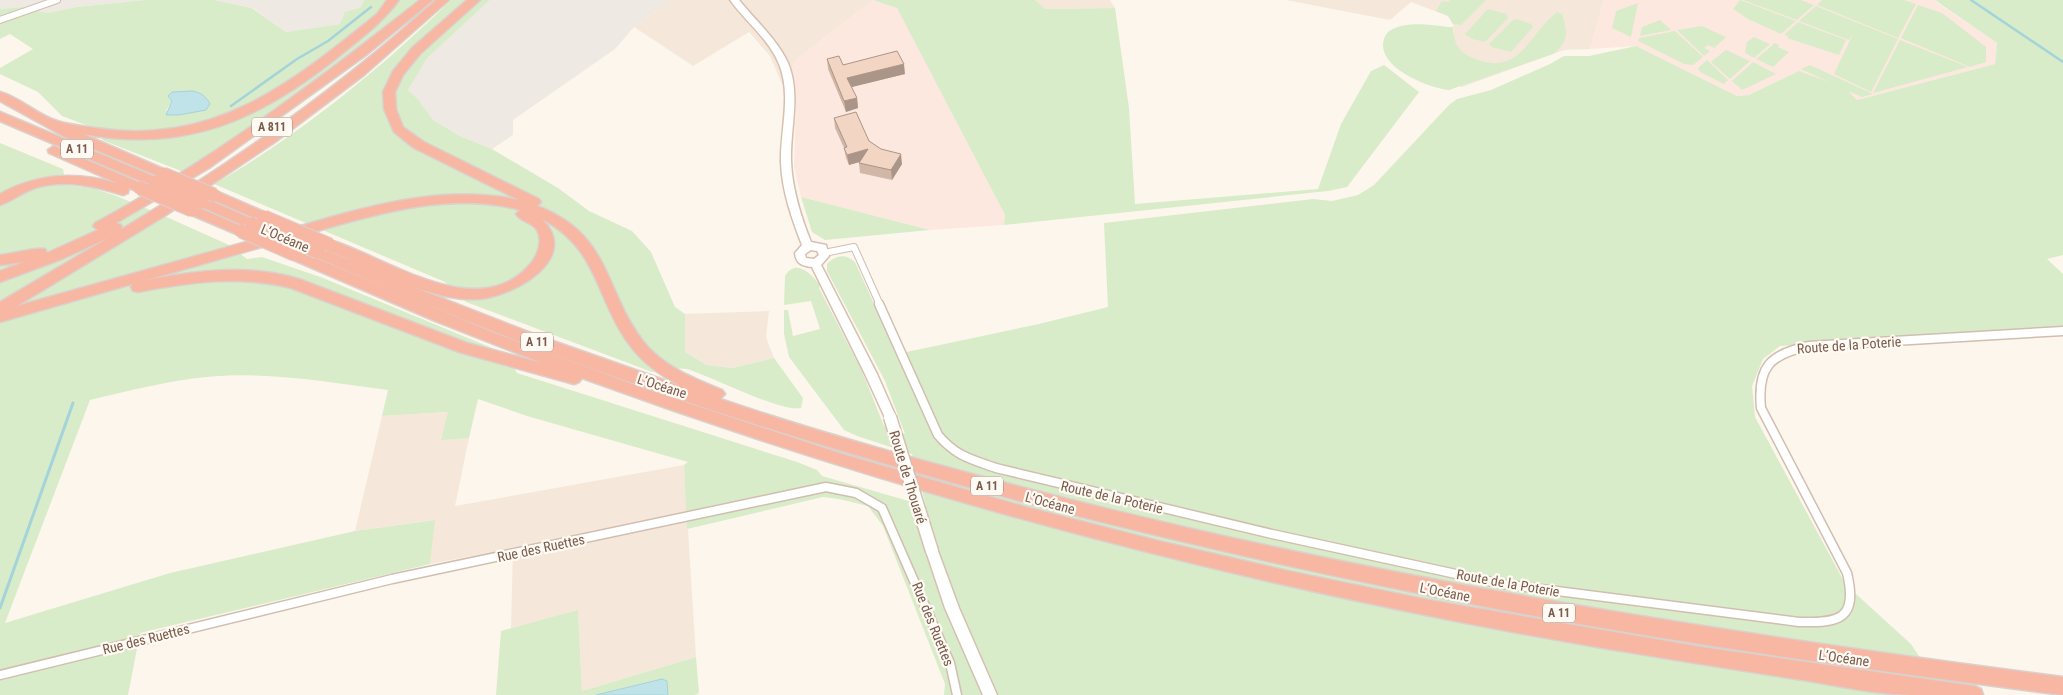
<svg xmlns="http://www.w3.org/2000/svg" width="2063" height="695" font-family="'Roboto Condensed',sans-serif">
<rect width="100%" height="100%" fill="#fdf6ec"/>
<g fill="#f5e8da">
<polygon points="670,0 873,0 797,59 782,84 770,56 749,32 693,66 634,27"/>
<polygon points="1035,0 1110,0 1115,8 1045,9"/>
<polygon points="1286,0 1604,0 1590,49 1564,50 1462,87 1438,79 1454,32 1453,24 1448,16 1411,2 1390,20"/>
<polygon points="769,311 766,337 774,358 732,368 707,365 685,352 685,314"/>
<polygon points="449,412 441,439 469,438 455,506 684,465 696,657 582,691 578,611 511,628 513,548 430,564 434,520 355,531 382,416"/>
</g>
<g fill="#fde8e0">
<polygon points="873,0 897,7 1005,215 1004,225 930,230 801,197 794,167 796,98 793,75 790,70 797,59"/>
<polygon points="1604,0 1937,0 1936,2 1997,43 1995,64 1857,100 1845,89 1799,71 1749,95 1737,96 1636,46 1590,49"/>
</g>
<g fill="#efe9e4">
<polygon points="0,0 145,0 76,7 47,13 22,7 0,9"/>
<polygon points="214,0 364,0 360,8 340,24 286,32 253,8"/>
<polygon points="490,0 670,0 634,27 615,49 513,120 513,135 492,149 460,136 433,120 418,99 408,90 426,58"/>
</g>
<g fill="#d8ecc9" fill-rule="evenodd">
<path d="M145,0H214L252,8L286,32L340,24L345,12L360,8L364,0H418L350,54L186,173L102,140L104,129L86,125L62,116L38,92L0,74V68L33,49L10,34L0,39V9L22,7L47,13L76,7ZM203,97L208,100L166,111L172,101L169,98Z"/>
<path d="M451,0H490L427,58L408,90L418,99L433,120L460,136L492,149L558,188L589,211L632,231L651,252L675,307L685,314V352L707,365L732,368L774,358L803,398L801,408C779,412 713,377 687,369C677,367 662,371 652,372L466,302L445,282L214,184C297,137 383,67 451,0Z"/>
<polygon points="873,0 1035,0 1045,9 1115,8 1129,108 1135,204 1318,189 1341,124 1371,71 1384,65 1419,92 1347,187 1328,191 1004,225 1005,215 897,8"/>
<polygon points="1450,0 1486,0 1461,25 1453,24 1448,16 1436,11 1442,1 1449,2"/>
<polygon points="1740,0 1796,21 1781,34 1748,19 1733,9"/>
<polygon points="1743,0 1801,0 1814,5 1797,20"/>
<polygon points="1822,0 1904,0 1916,4 1898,38 1817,5"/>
<path d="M1937,0H2063V255L2047,259L2063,274V326L1780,346L1763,359L1752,386L1755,417L1846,585L1911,644L1945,695H944L945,684L883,526L868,506L839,499L823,497L687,529L684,465L688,462L527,416L478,399L469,438L441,440L448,412L382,416L388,390C328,382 267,371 206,377C166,381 128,391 90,400L5,623L170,573L355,531L435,520L430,564L140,633L128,695H0V143L63,169L66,185L92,188L114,195L162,215L229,245L247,259L262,257L323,278L504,353L517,373L797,462L817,470L822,476L926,506L912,454L857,436L844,430L789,357L784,334V310H788L793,336L820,329L811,301L784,305L785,276C796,257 812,275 820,285L819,288L862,371L884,426L905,434L885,381L827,271V264C835,255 846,253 855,262L897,354L1039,324L1108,307L1104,223L1313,199L1332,201L1358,195L1374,185L1449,105L1457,99L1491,90L1550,64L1564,56H1589L1636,46L1737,96L1749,95L1799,71L1829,82L1801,69L1810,65L1873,94L1862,97L1848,91L1857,100L1995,64L1997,43L1936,1Z"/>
<polygon points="1638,3 1631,37 1612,28 1616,11"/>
<polygon points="1918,5 1942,13 1986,47 1986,62 1970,67 1901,38"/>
<polygon points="1816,6 1898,39 1871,92 1834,74 1853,34 1849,40 1799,21"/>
<path d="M1488,9L1506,14L1508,18L1485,42C1476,40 1471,39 1465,34Z"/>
<path d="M1557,12L1562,14C1568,32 1569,42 1553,54L1449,90C1429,88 1384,70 1383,46C1383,40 1385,33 1391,30C1407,21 1431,25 1448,27H1453C1454,43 1458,52 1473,58C1521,78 1527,35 1557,12Z"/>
<polygon points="1517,19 1531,24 1533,27 1511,52 1492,47 1489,44 1513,20"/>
<polygon points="1660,20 1671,30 1640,36 1642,27"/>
<polygon points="1798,22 1846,40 1839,55 1787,38 1788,36 1784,35"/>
<polygon points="1702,26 1726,37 1714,48 1708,45 1704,48 1710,51 1704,56 1677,30"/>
<polygon points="1675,31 1703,57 1693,65 1684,64 1638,41 1639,38"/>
<polygon points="1754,37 1770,44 1754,58 1745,53 1747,42"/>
<polygon points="1900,40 1968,67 1873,93"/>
<polygon points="1775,43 1779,45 1778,47 1789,52 1773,67 1756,59"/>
<polygon points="1726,50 1750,61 1730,79 1711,62"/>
<polygon points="1707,60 1728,80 1724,84 1700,72 1698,68"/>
<polygon points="1753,62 1776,74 1742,90 1732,81"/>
<polygon points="801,197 930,230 825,240 812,232"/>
<polygon points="578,610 582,691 696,657 699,693 695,695 496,695 501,631"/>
</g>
<g fill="#bfe3e8" stroke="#a5d3da">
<path d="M192,91C200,92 206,96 210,104L206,110L179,115H166L172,101L168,96L172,92Z"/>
<polygon points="662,679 667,681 668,695 596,695"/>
</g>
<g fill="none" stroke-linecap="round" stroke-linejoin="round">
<g stroke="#a5d3da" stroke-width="2.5">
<polyline points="1971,0 2063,62"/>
<polyline points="231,106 297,59 328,41 371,7"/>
</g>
<polyline stroke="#a5d3da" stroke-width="3" points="0,608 73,403"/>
<g stroke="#d1beb0" stroke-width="8">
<g id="minor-far1">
<polyline points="0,20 57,0"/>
<polyline points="824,253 854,247 880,305"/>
</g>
</g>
<g stroke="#d1beb0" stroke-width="11">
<g id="minor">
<path d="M879,304L938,435C956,456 970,459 996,468L1272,534L1502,584L1799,622C1840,623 1858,619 1847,573L1761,408C1757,367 1770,354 1809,346L2063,331"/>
<polyline points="0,675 392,579 826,487 856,493 882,508 950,663 957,695"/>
</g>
</g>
<g stroke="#d6c0b0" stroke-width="3">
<g id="secondary">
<path d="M730,0H739C755,20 777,39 788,63C801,94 790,129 791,161C792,189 801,217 811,242L826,245L829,256L821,265L877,374L896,417L894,420L890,422L886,420L865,374L812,267C801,266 796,263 795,253L802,245C792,219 782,191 781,163C780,130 792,96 779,64C769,39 745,21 730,0ZM811,250L817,251L819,255L814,259L806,258L805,254Z"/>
<polygon points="932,545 937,547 938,551 959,608 997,695 983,695 945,608 926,551 927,547"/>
</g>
</g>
<g stroke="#dad1cd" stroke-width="3">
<g id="motorway">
<path d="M387,0H399C382,23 360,39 338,57C259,120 185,153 83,134L168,171L170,174L168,177L163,178L65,137L0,101V92C21,98 37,115 57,121C69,125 83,126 95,128C215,146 290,84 377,14Z"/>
<path d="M420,0H433L366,55L209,168L116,223L121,225L122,229C234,162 340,87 436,0H449L364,75L275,142L163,217L17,306C97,284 177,261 257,239C341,215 430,181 519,200L414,148L394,132L384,109L383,92L393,71L412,48L467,0H480L420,54L403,75L395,92L396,109L403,127L424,142L539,199L541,202L537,206C614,235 603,294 647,346C667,368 695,379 722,390L725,394L720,399C820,433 923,461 1025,488C1366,577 1714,632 2063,677V695C1871,670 1678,644 1487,607C1169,545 853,466 549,353C469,323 391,290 313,256L311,252L313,248L318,247L362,265L325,249L323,245L325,241L330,240C387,257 480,327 532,262C538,254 543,240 537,230C532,222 521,222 516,214L520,210C444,189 362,219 289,239C242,253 194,266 147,280C198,270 249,264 299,279L467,343L542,363L433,320L289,258L287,254L289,250L294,249L492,332L643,388L842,454L1026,507L1159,541L1293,572L1429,600L1701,647L1974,686L1981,689L1983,695C1959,695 1935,695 1911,695C1875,694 1839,686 1803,680C1736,670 1670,659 1603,648C1255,589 913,499 582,378L579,382L574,384L459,352L291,288C239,275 190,282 138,292L133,291L131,287L132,284L0,322V302L108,238L62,259L0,282V271L24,262L0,265V255C12,254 36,247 45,249L47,253L98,230L93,226L95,223C211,161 317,81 420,0ZM542,219C597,248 595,294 626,340C640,361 659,375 681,386L536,335L413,287C435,294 457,301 480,299C516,295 581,258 542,219Z"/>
<polygon points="0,112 160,179 162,182 160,185 150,185 0,121"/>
<path d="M54,146L145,185L147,188L145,191L140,193L129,188L128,193L123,195C94,186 65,179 35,188C23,192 12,201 0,205V194C38,173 77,171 119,184L49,153L48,150Z"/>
<polygon points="214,190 269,214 271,217 269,220 259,220 209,198 207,195 209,192"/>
<polygon points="202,197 257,221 259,224 257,227 247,227 197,205 195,202 197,199"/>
<polygon points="192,205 246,228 248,231 246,234 241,236 187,213 185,210 187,207"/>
</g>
</g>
<use href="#minor-far1" stroke="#fff" stroke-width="6"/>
<use href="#minor" stroke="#fff" stroke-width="8"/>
<use href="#secondary" fill="#fff" fill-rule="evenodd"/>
<use href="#motorway" fill="#f7b7a3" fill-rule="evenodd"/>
<g stroke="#d6c0b0" stroke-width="15" stroke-linecap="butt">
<polyline id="secondary-bridge" points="890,417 932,551"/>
</g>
<g stroke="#dad1cd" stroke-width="15" stroke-linecap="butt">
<g id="motorway-bridge">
<polyline points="163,174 214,195"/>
<polyline points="155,182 202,202"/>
<polyline points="140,188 192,210"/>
<polyline points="264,217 330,245"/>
<polyline points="252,224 318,252"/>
<polyline points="241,231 294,254"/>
</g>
</g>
<use href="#secondary-bridge" stroke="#fff" stroke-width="12"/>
<use href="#motorway-bridge" stroke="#f7b7a3" stroke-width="13"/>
</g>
<g fill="#d1b7a8">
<polygon points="827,59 843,65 905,74 851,87 857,98 858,108 846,112 828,69"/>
<polygon points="834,118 869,141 902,164 892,180 860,173 859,163 859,162 849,165 846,158 844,148 835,128"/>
</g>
<g fill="#aa9588">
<polygon points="904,64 905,74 848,88 847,78"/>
<polygon points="857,98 858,108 846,112 844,101"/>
<polygon points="868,149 870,159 849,165 847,155"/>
<polygon points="901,154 902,164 892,180 891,170"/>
</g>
<g fill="#f3d5c3" stroke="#aa9588">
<polygon points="897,51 904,64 847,78 857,98 844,101 827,59 839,56 843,65"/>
<polygon points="856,112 869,141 881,149 901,154 891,170 859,163 868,149 847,155 844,148 847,147 834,118"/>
</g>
<g text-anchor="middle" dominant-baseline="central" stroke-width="4.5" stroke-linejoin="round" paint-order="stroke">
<g fill="#fffaf3" stroke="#a28b7f" stroke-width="1">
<rect x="252" y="117.5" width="40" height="19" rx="4"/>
<rect x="61" y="139.5" width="32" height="19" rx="4"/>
<rect x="521" y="332.5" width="32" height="19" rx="4"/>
<rect x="971" y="476.5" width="32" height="19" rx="4"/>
<rect x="1543" y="603.5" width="32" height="19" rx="4"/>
</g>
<g font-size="12" font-weight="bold" fill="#7a5c4d">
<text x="272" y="127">A 811</text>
<text x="77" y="149">A 11</text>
<text x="537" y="342">A 11</text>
<text x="987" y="486">A 11</text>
<text x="1559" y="613">A 11</text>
</g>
<g font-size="14" fill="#7a5c4d" stroke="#fffaf3">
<text transform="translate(285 238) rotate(23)">L’Océane</text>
<text transform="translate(1849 345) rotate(-4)">Route de la Poterie</text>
<text transform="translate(662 386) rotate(18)">L’Océane</text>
<text transform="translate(908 477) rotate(73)">Route de Thouaré</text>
<text transform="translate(1112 497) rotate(13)">Route de la Poterie</text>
<text transform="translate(1050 503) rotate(15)">L’Océane</text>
<text transform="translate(541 548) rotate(-12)">Rue des Ruettes</text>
<text transform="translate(1508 583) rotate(10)">Route de la Poterie</text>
<text transform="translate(1445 592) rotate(11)">L’Océane</text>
<text transform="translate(933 624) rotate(68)">Rue des Ruettes</text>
<text transform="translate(146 639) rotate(-14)">Rue des Ruettes</text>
<text transform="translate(1844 658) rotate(8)">L’Océane</text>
</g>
</g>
</svg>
